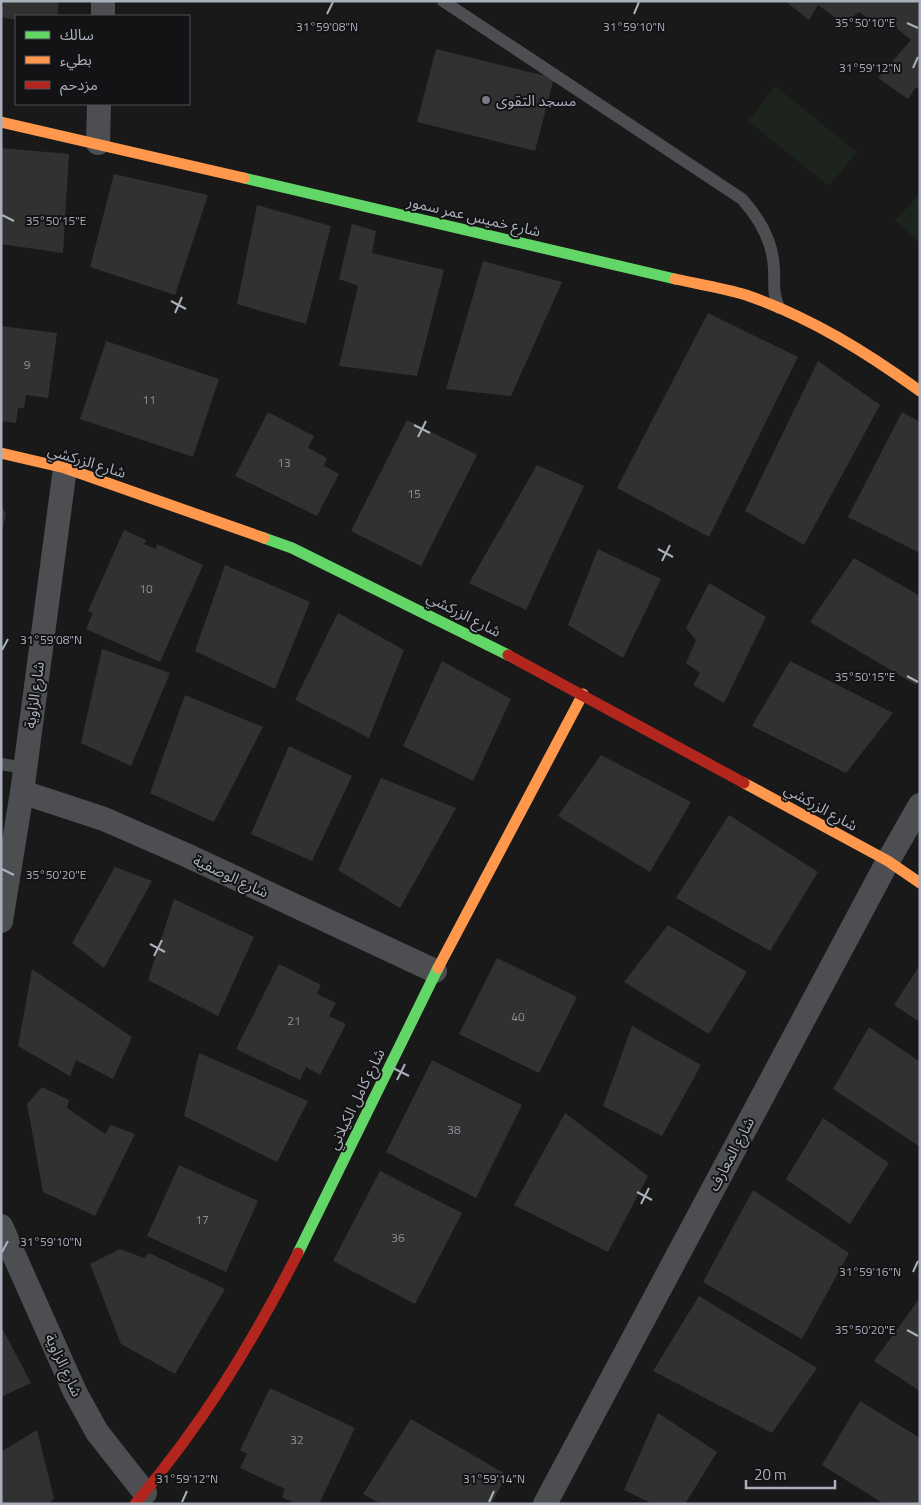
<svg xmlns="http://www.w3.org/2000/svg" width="921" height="1505" font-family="'Titillium Web','Noto Sans Arabic',sans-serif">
<rect width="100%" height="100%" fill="#191919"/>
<g fill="#1c241d">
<polygon points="775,86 857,152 829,186 748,121"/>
<polygon points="920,193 920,243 895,221"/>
</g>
<g fill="#313131">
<polygon points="4,1 59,1 57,16 16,16 16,20 1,17"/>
<polygon points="785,1 920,1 920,89 916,87 908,99 878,78 911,40 889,22 880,27 859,12 844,24 818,5 809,20"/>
<polygon points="436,49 554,78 535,151 417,122"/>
<polygon points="1,148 69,154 63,253 1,244"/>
<polygon points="114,174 208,195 175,295 90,267"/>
<polygon points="257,205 331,226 306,324 237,304"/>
<polygon points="352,224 376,231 372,253 444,270 417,376 339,366 358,286 339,279"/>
<polygon points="483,261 562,282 511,396 446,389"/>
<polygon points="708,313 798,357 709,537 617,488"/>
<polygon points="1,326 57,333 48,398 26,395 24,408 18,408 16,423 1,421"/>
<polygon points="106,341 219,379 193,457 80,419"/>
<polygon points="818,361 880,405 804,545 745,511"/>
<polygon points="268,412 314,436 308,448 327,458 324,466 339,474 317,516 235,476"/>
<polygon points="902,412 920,422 920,553 848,517"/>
<polygon points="407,420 477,455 421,566 351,531"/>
<polygon points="537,465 584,486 526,610 469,583"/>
<polygon points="1,505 6,514 2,530 1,530"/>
<polygon points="124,530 146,540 144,544 156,549 157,544 203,565 160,662 86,629 93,613 88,611"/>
<polygon points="598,549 661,579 623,658 568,625"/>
<polygon points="854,558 920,596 920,678 916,685 810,622"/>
<polygon points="225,565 310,602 275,689 195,651"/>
<polygon points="709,583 766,617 724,703 693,685 700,673 686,663 696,640 686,628"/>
<polygon points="338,613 404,650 369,738 295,700"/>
<polygon points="102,649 170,673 131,766 81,743"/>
<polygon points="442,661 511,699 473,781 403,746"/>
<polygon points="790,661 893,713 846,773 752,726"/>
<polygon points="185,695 263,727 214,822 150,793"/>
<polygon points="289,746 352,776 312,861 251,834"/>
<polygon points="601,755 691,802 650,872 558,816"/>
<polygon points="381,778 456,808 400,908 338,870"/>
<polygon points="729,815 818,872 770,951 676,898"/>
<polygon points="115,867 152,881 104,968 72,943"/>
<polygon points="174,899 254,937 218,1016 148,980"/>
<polygon points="668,925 747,972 709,1034 624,982"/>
<polygon points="497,958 577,997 539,1073 459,1034"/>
<polygon points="279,964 321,985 317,994 336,1003 329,1016 346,1024 320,1075 306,1067 300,1080 236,1049"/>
<polygon points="920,965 920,1022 894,1005"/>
<polygon points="32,969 132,1037 113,1079 76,1060 70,1076 18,1046"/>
<polygon points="632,1026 701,1065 662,1136 603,1106"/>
<polygon points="869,1027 920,1062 920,1147 833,1089"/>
<polygon points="199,1053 308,1101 277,1162 184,1116"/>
<polygon points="432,1060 522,1105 476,1198 386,1152"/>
<polygon points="42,1087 69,1100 67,1108 105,1134 111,1125 135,1134 95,1216 43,1192 27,1104"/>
<polygon points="565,1113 648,1176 608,1252 514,1205"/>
<polygon points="823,1118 889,1163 850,1224 786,1179"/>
<polygon points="179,1165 258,1201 226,1272 147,1236"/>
<polygon points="380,1171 462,1213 415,1304 333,1261"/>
<polygon points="753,1190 849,1253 802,1339 703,1282"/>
<polygon points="120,1249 144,1258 149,1253 225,1289 175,1374 121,1344 90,1264"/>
<polygon points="699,1296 817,1368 772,1433 653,1371"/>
<polygon points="920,1298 920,1391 874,1361"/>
<polygon points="1,1326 31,1383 1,1397"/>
<polygon points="270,1388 355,1428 319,1504 296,1504 282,1497 285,1489 240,1468 247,1454 240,1450"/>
<polygon points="860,1401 920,1438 920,1498 917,1504 884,1504 822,1465"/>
<polygon points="658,1413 717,1452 685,1504 653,1504 624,1490"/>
<polygon points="411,1419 507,1475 491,1504 381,1504 363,1494"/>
<polygon points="37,1430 54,1498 49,1504 1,1504 1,1452"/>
</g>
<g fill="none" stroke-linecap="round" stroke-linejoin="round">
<g stroke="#4c4e52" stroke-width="12">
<path d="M443,1L742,199C760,219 773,241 774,269C775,288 772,289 779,308"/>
<polyline points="1,764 24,768"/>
</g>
<g stroke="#4c4e52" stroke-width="24">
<polyline points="103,16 103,1"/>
<polyline points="98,143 99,104"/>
<polyline points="22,792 104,819 184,854 435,971"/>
<polyline points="1,921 22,792 65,468"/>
<polyline points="1,1226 75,1392 97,1432 145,1493"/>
<polyline points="545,1504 888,861 920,805"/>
</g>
<g stroke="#63d668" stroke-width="11">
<polyline points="244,178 675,279"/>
<polyline points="264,538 292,548 508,655"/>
<polyline points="298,1253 438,968"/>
</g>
<g stroke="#ff974d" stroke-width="11">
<polyline points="1,122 244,178"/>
<path d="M675,279C698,284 724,288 746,295C810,317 866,352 920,391"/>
<polyline points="1,453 65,468 264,538"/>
<polyline points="744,783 888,861 920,883"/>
<polyline points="438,968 583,694"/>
</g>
<g stroke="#b3261e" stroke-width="11">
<polyline points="508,655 744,783"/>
<path d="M135,1504C203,1423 250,1347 298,1253"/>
</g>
</g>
<path fill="none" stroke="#a9afbb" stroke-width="2" d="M327,14L333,2M634,14L639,2M907,23L918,28M913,68L918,57M2,215L14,221M171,301L186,309M175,313L182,297M414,425L430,433M418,437L426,421M658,549L673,557M662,561L670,545M2,650L8,639M907,676L918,682M2,869L14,875M150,944L165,952M154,956L162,940M393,1068L409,1076M397,1080L405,1064M637,1192L652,1200M641,1204L649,1188M2,1252L8,1241M913,1272L918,1261M907,1330L918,1336M182,1502L187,1491M489,1502L494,1491"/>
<circle fill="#777a82" stroke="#131315" stroke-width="2" cx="486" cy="100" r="5"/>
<g text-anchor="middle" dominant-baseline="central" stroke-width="4" stroke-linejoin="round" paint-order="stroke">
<g font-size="12" fill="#8b9098">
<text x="27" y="364">9</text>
<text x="149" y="399">11</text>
<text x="284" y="462">13</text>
<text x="414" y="493">15</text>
<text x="146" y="588">10</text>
<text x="518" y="1016">40</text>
<text x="294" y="1020">21</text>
<text x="454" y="1129">38</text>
<text x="202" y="1219">17</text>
<text x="398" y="1237">36</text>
<text x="297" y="1439">32</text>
</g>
<g font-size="15" fill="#a9afbb" stroke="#131315" text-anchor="start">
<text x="496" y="100">مسجد التقوى</text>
</g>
<g font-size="15" fill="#a9afbb" stroke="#131315">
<text transform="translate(474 216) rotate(13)">شارع خميس عمر سمور</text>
<text transform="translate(87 461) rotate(17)">شارع الزركشي</text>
<text transform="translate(464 614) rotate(27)">شارع الزركشي</text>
<text transform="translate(34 695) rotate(-82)">شارع الزاوية</text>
<text transform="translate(821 807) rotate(29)">شارع الزركشي</text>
<text transform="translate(231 876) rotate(25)">شارع الوصفية</text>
<text transform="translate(356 1099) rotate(-64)">شارع كامل الكيلاني</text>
<text transform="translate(731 1154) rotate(-62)">شارع المعارف</text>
<text transform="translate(64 1365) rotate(65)">شارع الزاوية</text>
</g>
</g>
<g font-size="12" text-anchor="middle" fill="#a9afbb" stroke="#131315" stroke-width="4" stroke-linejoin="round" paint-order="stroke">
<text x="865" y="27">35°50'10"E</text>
<text x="327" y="31">31°59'08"N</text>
<text x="634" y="31">31°59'10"N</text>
<text x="870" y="72">31°59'12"N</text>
<text x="56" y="225">35°50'15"E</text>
<text x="51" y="644">31°59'08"N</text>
<text x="865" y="681">35°50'15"E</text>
<text x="56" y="879">35°50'20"E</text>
<text x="51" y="1246">31°59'10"N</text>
<text x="870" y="1276">31°59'16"N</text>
<text x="865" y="1334">35°50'20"E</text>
<text x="187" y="1483">31°59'12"N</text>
<text x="494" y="1483">31°59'14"N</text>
</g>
<rect width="921" height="1505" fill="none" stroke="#a9afbb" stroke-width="5"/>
<rect x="15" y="15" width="175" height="90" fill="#131315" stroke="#4f5157"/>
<rect x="25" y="31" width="25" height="8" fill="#63d668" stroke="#4f5157"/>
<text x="60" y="40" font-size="15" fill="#a9afbb">سالك</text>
<rect x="25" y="56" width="25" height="8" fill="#ff974d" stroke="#4f5157"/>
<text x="60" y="65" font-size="15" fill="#a9afbb">بطيء</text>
<rect x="25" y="81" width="25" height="8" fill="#b3261e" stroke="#4f5157"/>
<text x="60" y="90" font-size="15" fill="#a9afbb">مزدحم</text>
<path d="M746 1480v8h89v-8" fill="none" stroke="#a9afbb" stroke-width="2.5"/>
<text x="754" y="1480" font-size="15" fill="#a9afbb" stroke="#131315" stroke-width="4" paint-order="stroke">20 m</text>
</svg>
